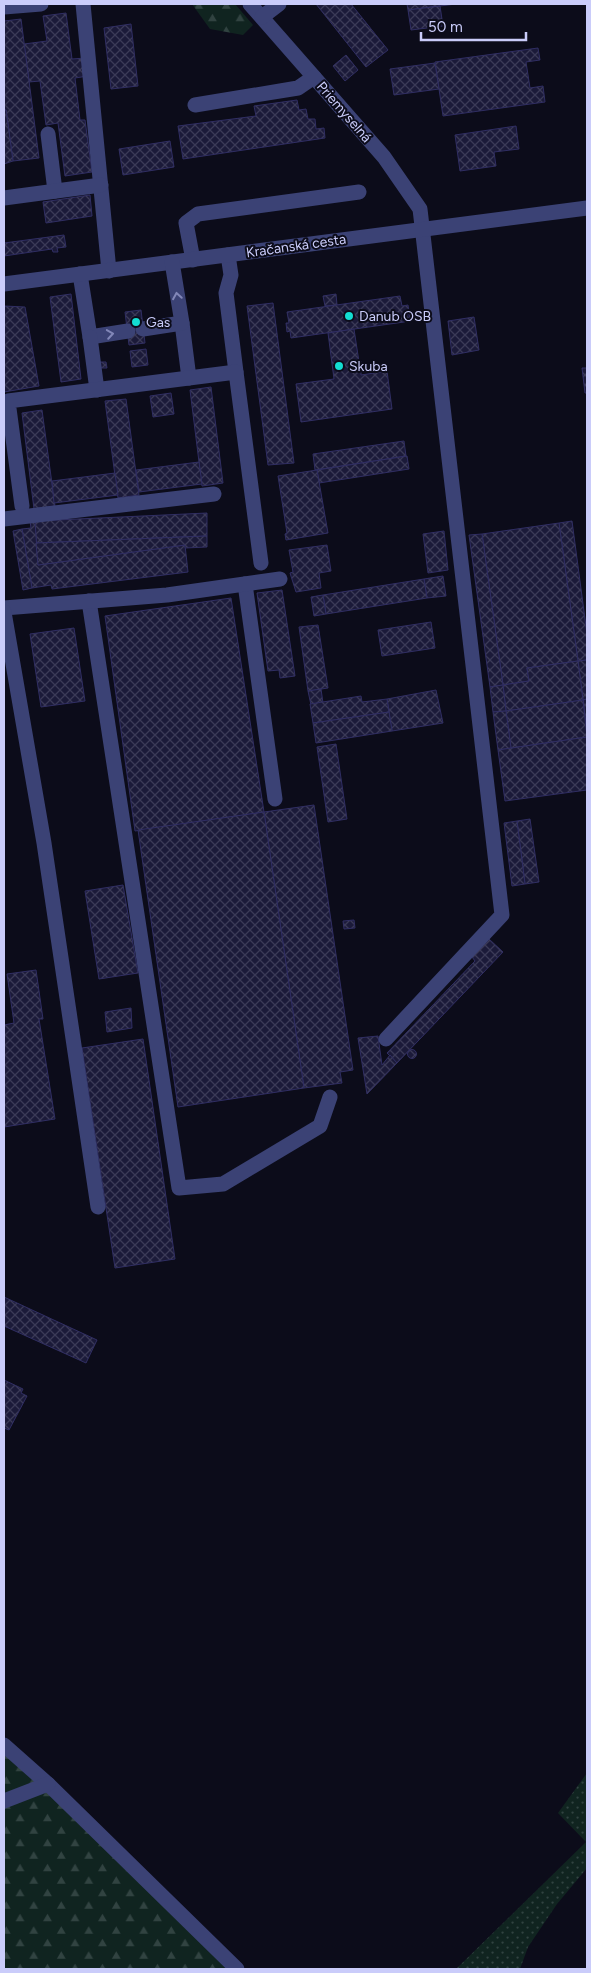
<svg xmlns="http://www.w3.org/2000/svg" width="591" height="1973" font-family="Figtree,sans-serif">
<defs>
<pattern id="grass-dots" width="8" height="8" patternUnits="userSpaceOnUse" patternTransform="scale(1.25)"><rect width="8" height="8" fill="#102420"/><path d="M2 2h.1M6 6h.1" fill="none" stroke="#314341" stroke-width="1.8" stroke-linecap="round"/></pattern>
<pattern id="forest-firs" width="22" height="20" patternUnits="userSpaceOnUse" patternTransform="scale(1.25)"><rect width="22" height="20" fill="#102420"/><path d="M5 1l3.5 6h-7zM16 11l3.5 6h-7z" fill="#314341"/></pattern>
<pattern id="building-cross-hatch" width="8" height="8" patternUnits="userSpaceOnUse" patternTransform="scale(1.25)"><rect width="8" height="8" fill="#1b1a39"/><path d="M0 0l8 8M0 8l8-8" fill="none" stroke="#3b3a57"/></pattern>
</defs>
<rect width="100%" height="100%" fill="#0c0c1a"/>
<polygon fill="url(#grass-dots)" points="587,1773 587,1868 557,1904 528,1947 520,1969 456,1969 586,1842 558,1813"/>
<g fill="url(#forest-firs)">
<polygon points="192,4 235,4 253,25 243,35 210,29"/>
<polygon points="4,1752 19,1759 228,1969 4,1969"/>
</g>
<g fill="url(#building-cross-hatch)" stroke="#302e63">
<polygon points="316,4 351,4 388,50 366,67"/>
<polygon points="407,4 456,4 408,10"/>
<polygon points="440,6 443,26 411,30 408,10"/>
<polygon points="66,13 72,59 86,58 88,76 75,78 80,120 85,120 92,172 65,176 58,123 46,125 40,81 29,82 24,44 47,41 43,16"/>
<polygon points="21,19 39,158 13,161 6,110 4,110 4,21"/>
<polygon points="131,24 138,86 111,89 104,28"/>
<polygon points="538,48 540,60 526,62 530,88 543,86 545,102 443,116 435,62"/>
<polygon points="346,55 358,70 345,81 333,66"/>
<polygon points="435,63 439,89 394,95 390,69"/>
<polygon points="297,100 299,110 306,109 308,119 315,119 316,129 324,128 325,138 183,159 178,126 256,116 254,106"/>
<polygon points="4,110 6,110 13,161 4,164"/>
<polygon points="516,126 519,149 494,152 496,166 460,171 455,135"/>
<polygon points="170,141 174,167 123,175 119,149"/>
<polygon points="90,195 92,216 46,223 43,202"/>
<polygon points="64,235 66,247 57,248 58,252 53,252 52,249 4,256 4,243"/>
<polygon points="71,294 81,379 61,382 50,297"/>
<polygon points="336,294 337,305 325,306 323,296"/>
<polygon points="400,296 402,306 408,305 410,320 404,322 291,338 290,331 287,332 286,323 289,323 287,312"/>
<polygon points="273,303 294,463 268,465 247,306"/>
<polygon points="4,306 25,307 39,386 4,392"/>
<polygon points="141,310 145,343 129,345 125,312"/>
<polygon points="474,317 479,350 452,355 448,321"/>
<polygon points="354,329 359,362 361,361 361,375 387,371 392,409 301,422 296,384 334,379 328,333"/>
<polygon points="146,349 148,365 132,367 130,351"/>
<polygon points="100,362 106,362 107,368 101,368"/>
<polygon points="582,368 587,368 587,393 585,393"/>
<polygon points="211,387 223,483 202,486 190,390"/>
<polygon points="171,393 174,414 153,417 150,396"/>
<polygon points="126,399 139,495 118,498 105,401"/>
<polygon points="42,410 55,506 34,509 22,413"/>
<polygon points="404,441 406,456 315,470 313,454"/>
<polygon points="407,456 409,469 319,483 317,470"/>
<polygon points="199,462 202,484 139,492 136,470"/>
<polygon points="317,470 328,533 286,540 285,534 287,533 278,476"/>
<polygon points="115,473 118,495 54,503 52,481"/>
<polygon points="207,513 207,536 36,543 35,521"/>
<polygon points="30,521 35,521 38,565 185,545 188,572 52,589 51,585 32,588 22,529 31,528"/>
<polygon points="572,521 587,634 587,660 578,661 559,523"/>
<polygon points="559,523 578,661 527,668 529,681 503,685 482,534"/>
<polygon points="22,529 32,588 23,590 13,531"/>
<polygon points="444,531 448,570 428,573 423,534"/>
<polygon points="482,534 503,685 490,687 469,535"/>
<polygon points="207,536 207,547 185,548 185,545 38,565 36,543"/>
<polygon points="327,545 331,571 319,573 321,588 296,592 290,573 293,572 289,550"/>
<polygon points="443,576 446,596 427,598 424,579"/>
<polygon points="424,579 427,598 326,614 323,595"/>
<polygon points="282,590 295,676 280,678 279,670 268,671 257,593"/>
<polygon points="323,595 326,614 314,616 311,597"/>
<polygon points="231,598 264,812 135,831 105,616"/>
<polygon points="431,622 435,648 382,656 378,630"/>
<polygon points="318,625 328,688 308,691 299,627"/>
<polygon points="74,628 85,701 41,707 30,634"/>
<polygon points="587,660 587,699 583,700 578,661"/>
<polygon points="578,661 583,700 506,711 503,685 529,681 527,668"/>
<polygon points="503,685 506,711 493,712 490,687"/>
<polygon points="321,689 323,703 311,705 308,691"/>
<polygon points="436,690 443,723 392,731 387,699"/>
<polygon points="361,696 362,702 387,699 389,712 313,723 310,704"/>
<polygon points="587,699 587,731 583,700"/>
<polygon points="583,700 587,737 511,748 506,711"/>
<polygon points="506,711 511,748 498,750 493,712"/>
<polygon points="389,712 392,731 316,743 313,723"/>
<polygon points="587,737 587,790 505,801 498,750"/>
<polygon points="336,744 347,819 328,822 317,747"/>
<polygon points="314,805 353,1070 340,1072 342,1083 304,1088 264,812"/>
<polygon points="264,812 304,1088 178,1107 138,830"/>
<polygon points="530,819 539,882 525,884 517,821"/>
<polygon points="517,821 525,884 512,886 504,823"/>
<polygon points="123,885 138,973 99,979 85,891"/>
<polygon points="354,920 355,928 344,929 343,921"/>
<polygon points="489,939 503,952 397,1063 387,1053 475,961 472,957"/>
<polygon points="36,970 43,1019 39,1019 55,1119 4,1127 4,1025 14,1023 7,974"/>
<polygon points="131,1008 132,1028 107,1032 105,1012"/>
<polygon points="378,1036 382,1065 390,1055 397,1063 367,1094 358,1038"/>
<polygon points="143,1039 175,1259 115,1268 82,1048"/>
<circle cx="412" cy="1054" r="4.5"/>
<polygon points="4,1297 97,1340 86,1363 4,1326"/>
<polygon points="4,1380 23,1389 21,1393 27,1396 9,1430 4,1428"/>
</g>
<g fill="none" stroke-linecap="round" stroke-linejoin="round">
<g stroke="#3b4275" stroke-width="15">
<polyline points="83,4 109,271"/>
<polyline points="250,4 384,157 420,209 502,915 386,1039"/>
<polyline points="4,7 41,4"/>
<polyline points="262,17 279,4"/>
<polyline points="195,105 298,88 314,77"/>
<polyline points="48,134 55,191"/>
<polyline points="4,198 101,185"/>
<polyline points="228,255 231,275 226,293 236,372"/>
<polyline points="193,260 186,223 198,214 359,192"/>
<polyline points="80,274 90,337 128,331"/>
<polyline points="4,284 587,208"/>
<polyline points="182,323 189,378"/>
<polyline points="143,329 182,323 172,262"/>
<polyline points="90,337 97,390"/>
<polyline points="22,506 8,401 236,372 261,563"/>
<polyline points="4,519 214,494"/>
<polyline points="245,584 275,799"/>
<polyline points="89,601 179,1188 223,1184 320,1126 330,1097"/>
<polyline points="4,608 167,595 280,579"/>
<polyline points="4,612 44,843 98,1207"/>
<polyline points="4,1745 48,1784 237,1969"/>
<polyline points="4,1801 48,1784"/>
</g>
</g>
<defs><path id="oneway-chevron" d="M-2-3.5L2.5 0L-2 3.5" fill="none" stroke-width="1.6" stroke-linecap="round" stroke-linejoin="round" transform="scale(1.25)"/></defs>
<g stroke="#8287b8">
<use href="#oneway-chevron" transform="translate(177 296) rotate(-99)"/>
<use href="#oneway-chevron" transform="translate(110 334) rotate(-9)"/>
</g>
<g fill="#13ddd2" stroke="#0c0c1a" stroke-width="2">
<circle cx="349" cy="316" r="5"/>
<circle cx="136" cy="322" r="5"/>
<circle cx="339" cy="366" r="5"/>
</g>
<g text-anchor="middle" dominant-baseline="central" stroke-width="4" stroke-linejoin="round" paint-order="stroke">
<g font-size="14" fill="#caccfa" stroke="#0c0c1a">
<text transform="translate(344 112) rotate(49)">Priemyselná</text>
<text transform="translate(296 246) rotate(-8)">Kračanská cesta</text>
</g>
<g font-size="14" fill="#caccfa" stroke="#0c0c1a" text-anchor="start">
<text x="359" y="316">Danub OSB</text>
<text x="146" y="322">Gas</text>
<text x="349" y="366">Skuba</text>
</g>
</g>
<rect width="591" height="1973" fill="none" stroke="#caccfa" stroke-width="10"/>
<path d="M421 32v8h105v-8" fill="none" stroke="#caccfa" stroke-width="2.5"/>
<text x="428" y="32" font-size="15" fill="#caccfa" stroke="#0c0c1a" stroke-width="4" paint-order="stroke">50 m</text>
</svg>
